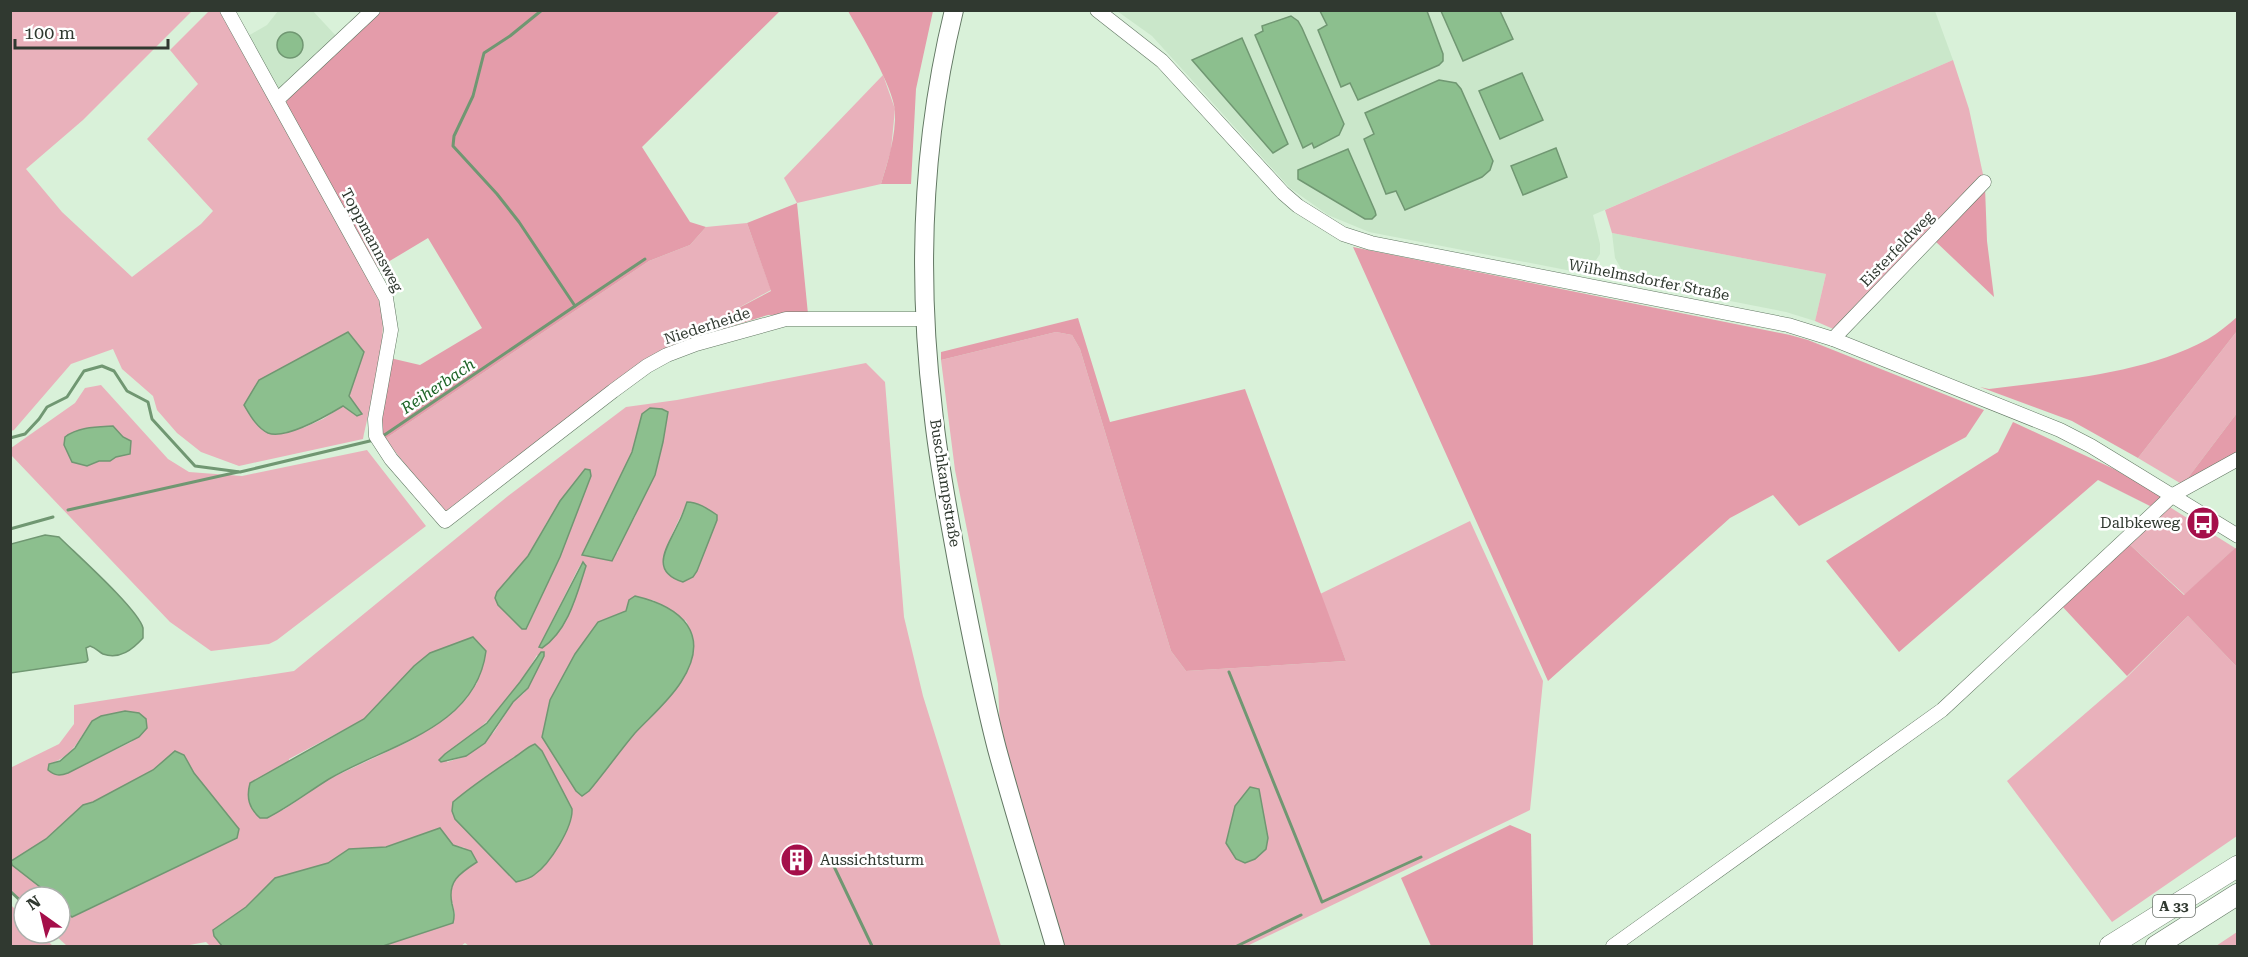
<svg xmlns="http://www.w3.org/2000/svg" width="2248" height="957" font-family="'Roboto Serif',serif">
<rect width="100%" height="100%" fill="#d9f1d9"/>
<g fill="#cae7ca">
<polygon points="312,10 338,38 284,88 277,88 248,36 267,25 278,11"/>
<polygon points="1117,11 1935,11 1953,60 1593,215 1600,244 1600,254 1587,274 1369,232 1328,215 1290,188 1152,36"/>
<polygon points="1612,233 1826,274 1815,321 1786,312 1628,281 1615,258"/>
</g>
<g fill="#e9b1bb" fill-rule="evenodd">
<path d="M10,11H192L83,120L26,169L62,212L132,277L201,224L213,211L147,139L198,84L170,50L209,11H220L382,301L377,297C394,321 369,408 363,439L239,466L201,452L177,433L157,410L153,396L122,369L113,349L71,364L14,430L11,431ZM364,352L349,396L356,416L343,406L323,419L303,428Z"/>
<polygon points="1953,60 1969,109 1984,179 1838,331 1815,321 1826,274 1612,233 1605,210"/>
<polygon points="883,75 895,109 891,150 881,184 797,203 784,178"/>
<polygon points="747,223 771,290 731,312 689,339 664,349 644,361 446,511 441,509 385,439 649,261 690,245 706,227"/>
<polygon points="2237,331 2237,413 2184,483 2180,483 2138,458"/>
<path d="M1056,332L1072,335L1080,349L1171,651L1186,671L1346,661L1320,594L1470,521L1543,681L1530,810L1247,946H1064L1054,923L1000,731L998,684L955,470L941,360ZM1250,787L1259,789L1262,808L1255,859L1245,862L1236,859L1226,843L1235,806Z"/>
<path d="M866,363L885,382L904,617L923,696L1001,946H469L465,943L461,946H383L453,923L455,914L450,893L465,848L453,845L402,842L386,847L349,849L328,863L275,878L246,907L213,930L214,936L222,946H210L206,942L184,946H67L53,933H60V906L65,912L73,917L237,838L239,829L194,773L184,755L175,751L153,770L93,802L83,805L46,839L11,861L53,897H24V904L11,890L10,768L59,744L74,724V705L294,671L508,496L626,407L677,400ZM642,414L655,475L641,499L635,517L625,533L617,553L596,557L582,555L632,452ZM591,476L560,557L527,628L522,629L498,605L497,592L528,556L547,522ZM687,502L708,541L697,571L664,566C664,543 679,523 687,502ZM585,563L586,566L575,598L539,647L577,571L581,564ZM653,600L686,621L693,636L632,736L589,791L581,795L576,791L542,737L550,700L575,654L598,622ZM473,637L477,683L466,699L455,710L414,739L329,779L283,810L289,759L364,719L414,666L430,653ZM537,655L541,662L524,693L513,702L494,732L475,750L466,756L447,762L445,754C485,730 514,695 537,655ZM108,714L147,728L131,742L68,773L49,764C85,753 77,723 108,714ZM535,744L542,751L572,809L452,811L453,802C473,785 494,771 515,757C523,752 527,747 535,744Z"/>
<polygon points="101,385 168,459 189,472 242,476 367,450 426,526 277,640 269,644 211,651 170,622 11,455 11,448 75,403 85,388"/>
<polygon points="2168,506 2235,548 2185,595 2128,543"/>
<polygon points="2188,616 2237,667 2237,836 2112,922 2007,781 2124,680"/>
<polygon points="11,905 24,918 24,933 39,933 53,946 11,946"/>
<polygon points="2237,932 2237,946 2215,946 2216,946"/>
</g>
<g fill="#e49caa">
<polygon points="378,11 780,11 642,147 690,222 706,227 690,245 649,261 385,439 382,431 382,421 390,358 420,365 482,328 428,238 378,268 286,104 287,98"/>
<path d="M848,11H933L916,89L911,184H881C888,161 896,136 895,111C893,86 861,34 848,11Z"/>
<polygon points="1985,187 1987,241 1994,297 1934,240"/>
<polygon points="797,203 808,314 768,315 689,339 731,312 771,291 747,223"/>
<polygon points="1353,247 1790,335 1808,340 1984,410 1966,437 1799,526 1773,495 1730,518 1548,681"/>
<path d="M2237,317V331L2138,458L2072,421L1980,387L1989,389C2063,379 2142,375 2208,339C2218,333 2228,325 2237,317Z"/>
<polygon points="1078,318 1110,422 1245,389 1346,661 1186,671 1171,651 1080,349 1072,335 1056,332 941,360 941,352"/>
<polygon points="2237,413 2237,452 2184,483"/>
<polygon points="2013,422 2114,469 2163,497 2152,507 2098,480 1899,652 1826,561 1998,452"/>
<polygon points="2128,543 2184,595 2235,548 2238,549 2237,667 2188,616 2127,676 2061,605"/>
<polygon points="1510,825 1531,834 1533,946 1431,946 1401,878"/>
</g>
<g fill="#8cbf8e" stroke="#709772" stroke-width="1.5">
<polygon points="1320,11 1427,11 1443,54 1443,61 1439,65 1358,100 1350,83 1341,87 1318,30 1327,25"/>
<polygon points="1441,11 1500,11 1513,39 1463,61"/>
<polygon points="1291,16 1298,21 1302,28 1344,124 1339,135 1314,148 1312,143 1303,148 1255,35 1263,31 1262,26"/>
<circle cx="290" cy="45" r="13"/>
<polygon points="1242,38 1288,144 1273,153 1192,60"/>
<polygon points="1522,73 1543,120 1500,139 1479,91"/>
<polygon points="1439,80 1456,83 1461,89 1493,161 1490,170 1482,177 1405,210 1396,191 1386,194 1364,139 1374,134 1365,113"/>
<polygon points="1556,148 1567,177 1523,195 1511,166"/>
<polygon points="1348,149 1375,211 1376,215 1372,219 1365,219 1298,179 1298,170"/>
<path d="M348,332L364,352L349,396L362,414L357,416L343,406C328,415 286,440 268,433C257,428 250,415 244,405L259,380Z"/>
<polygon points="650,408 662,409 668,412 663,442 655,475 612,561 582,555 632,452 642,414"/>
<path d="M113,426L123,437L131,441L130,454L116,457L110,461H99L87,466L72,462L64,445L65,437C78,427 96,427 113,426Z"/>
<polygon points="585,469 590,470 591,476 560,557 526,629 522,629 498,605 495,598 497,592 528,556 560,501"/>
<path d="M687,502C698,502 708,509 717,515V520L697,571L693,577L683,582C648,571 668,546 678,524C682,517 684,510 687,502Z"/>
<path d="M45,535L59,537C76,554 138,609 143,628C143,631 143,634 143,638C133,649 120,660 103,654C98,651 96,648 90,646L86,648L88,660L86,662L11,673V544Z"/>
<path d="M583,562L586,566C577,594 568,631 542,648L539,647Z"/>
<path d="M635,596C682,607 712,634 681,682C669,701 650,717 635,733C619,752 605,772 589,791L582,796L576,791L542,737L550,700L575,654L598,622L626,611L629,600Z"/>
<path d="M473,637L486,651C476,729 387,745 329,779C308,792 289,807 267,818H260C249,808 246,798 250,783L364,719L414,666L430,653Z"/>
<polygon points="541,652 544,652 544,656 528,688 513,702 485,743 466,756 441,762 439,760 445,754 487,723 520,682"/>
<path d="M125,711L139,713L146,719L147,728L139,737L68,773C60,776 55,776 48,770L49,764L60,761L75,748L92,721L101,716Z"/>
<path d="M535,744L542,751L572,809C573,827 550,864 534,875C529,879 523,880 516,882L455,819L452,811L453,802C473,785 494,771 515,757C523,752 527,747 535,744Z"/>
<polygon points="175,751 184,755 194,773 239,829 237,838 72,917 60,906 60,897 53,897 12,865 11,861 46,839 83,805 93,802 153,770"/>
<polygon points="1250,787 1259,789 1268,838 1266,849 1255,859 1245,863 1236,859 1226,843 1235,806"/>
<path d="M440,828L453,845L471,851L477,862C460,873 447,881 452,904C454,912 455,915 453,923L383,946H222L214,936L213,930L246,907L275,878L328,863L349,849L386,847Z"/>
</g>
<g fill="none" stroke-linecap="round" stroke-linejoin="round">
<g stroke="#709772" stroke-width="3">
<polyline points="575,306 645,259"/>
<polyline points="10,438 25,434 39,419 47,407 67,397 84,371 102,366 114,371 127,391 148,402 152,419 195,466 240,472 374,440"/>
<polyline points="380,438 575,306 519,222 497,194 453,146 454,136 473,96 484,53 510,36 542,10"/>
<polyline points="68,510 238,472"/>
<polyline points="10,529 53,517"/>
<polyline points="1229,672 1322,902 1421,857"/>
<polyline points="830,858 872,946"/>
<polyline points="10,891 24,904"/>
<polyline points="55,933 58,936"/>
<polyline points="1237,946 1301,915"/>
</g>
<g stroke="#627763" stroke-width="15">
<g id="minor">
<polyline points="227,10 386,298 391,330 375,419 376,436 391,459 445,521 613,391 647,366 667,355 696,344 786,319 925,319"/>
<polyline points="1097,10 1162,61 1283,193 1298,206 1343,234 1371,243 1788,325 1833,339 2060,430 2091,446 2238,536"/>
<polyline points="278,99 373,10"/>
<polyline points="1833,339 1984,182"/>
<polyline points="1613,946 1942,710 2173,495 2238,459"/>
</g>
</g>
<g stroke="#627763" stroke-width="20">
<path id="major" d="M954,10C922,141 917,277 933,410C938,461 948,511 957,561C969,624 981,687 997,749C1015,815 1036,881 1055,946"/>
</g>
<g stroke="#627763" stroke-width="22">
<g id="highway">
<polyline points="2110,946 2238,866"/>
<polyline points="2156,946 2238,894"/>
</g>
</g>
<use href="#minor" stroke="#fff" stroke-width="14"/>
<use href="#major" stroke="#fff" stroke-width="18"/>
<use href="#highway" stroke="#fff" stroke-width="21"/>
</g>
<defs>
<g id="bus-disc" transform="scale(1.725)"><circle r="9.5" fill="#a50f4a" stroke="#fff"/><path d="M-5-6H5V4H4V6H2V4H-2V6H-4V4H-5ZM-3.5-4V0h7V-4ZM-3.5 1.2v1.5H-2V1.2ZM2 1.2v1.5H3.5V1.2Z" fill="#fff"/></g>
<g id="building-disc" transform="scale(1.725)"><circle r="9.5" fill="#a50f4a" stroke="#fff"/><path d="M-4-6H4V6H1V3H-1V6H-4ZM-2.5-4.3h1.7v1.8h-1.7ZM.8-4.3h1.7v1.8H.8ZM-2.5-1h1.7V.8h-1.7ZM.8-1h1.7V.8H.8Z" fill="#fff"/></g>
</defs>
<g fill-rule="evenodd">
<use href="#bus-disc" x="2203" y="523"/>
<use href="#building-disc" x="797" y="860"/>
</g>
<g text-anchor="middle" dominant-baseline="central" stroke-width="5" stroke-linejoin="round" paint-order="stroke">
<rect fill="#fff" stroke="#6e746e" stroke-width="1.5" x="2153" y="895" width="42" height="22" rx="4.5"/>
<g font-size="14" font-weight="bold" fill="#303930">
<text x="2174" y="906">A 33</text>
</g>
<g font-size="15" fill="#303930" stroke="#fff">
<text transform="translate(372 240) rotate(62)">Toppmannsweg</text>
<text transform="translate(1897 249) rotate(-46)">Eisterfeldweg</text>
<text transform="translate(1649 280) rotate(11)">Wilhelmsdorfer Straße</text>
<text transform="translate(707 326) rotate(-18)">Niederheide</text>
<text transform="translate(945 483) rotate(81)">Buschkampstraße</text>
</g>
<g font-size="15" fill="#303930" stroke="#fff" text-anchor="end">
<text x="2180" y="523">Dalbkeweg</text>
<text x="820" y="860" text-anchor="start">Aussichtsturm</text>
</g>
<g font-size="16" font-style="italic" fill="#1e6427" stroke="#fff">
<text transform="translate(438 386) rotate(-34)">Reiherbach</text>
</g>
</g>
<rect width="2248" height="957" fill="none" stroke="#303930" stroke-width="24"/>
<g transform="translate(42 915) rotate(326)"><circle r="28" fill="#ffffff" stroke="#acb0ac" stroke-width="1.5"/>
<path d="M0-4.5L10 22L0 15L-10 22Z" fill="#a50f4a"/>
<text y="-9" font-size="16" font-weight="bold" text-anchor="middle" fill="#303930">N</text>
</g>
<path d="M15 39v9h153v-9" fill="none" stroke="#303930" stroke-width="3"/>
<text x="24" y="39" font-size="18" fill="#303930" stroke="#ffffff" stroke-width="4.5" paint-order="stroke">100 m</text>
</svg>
